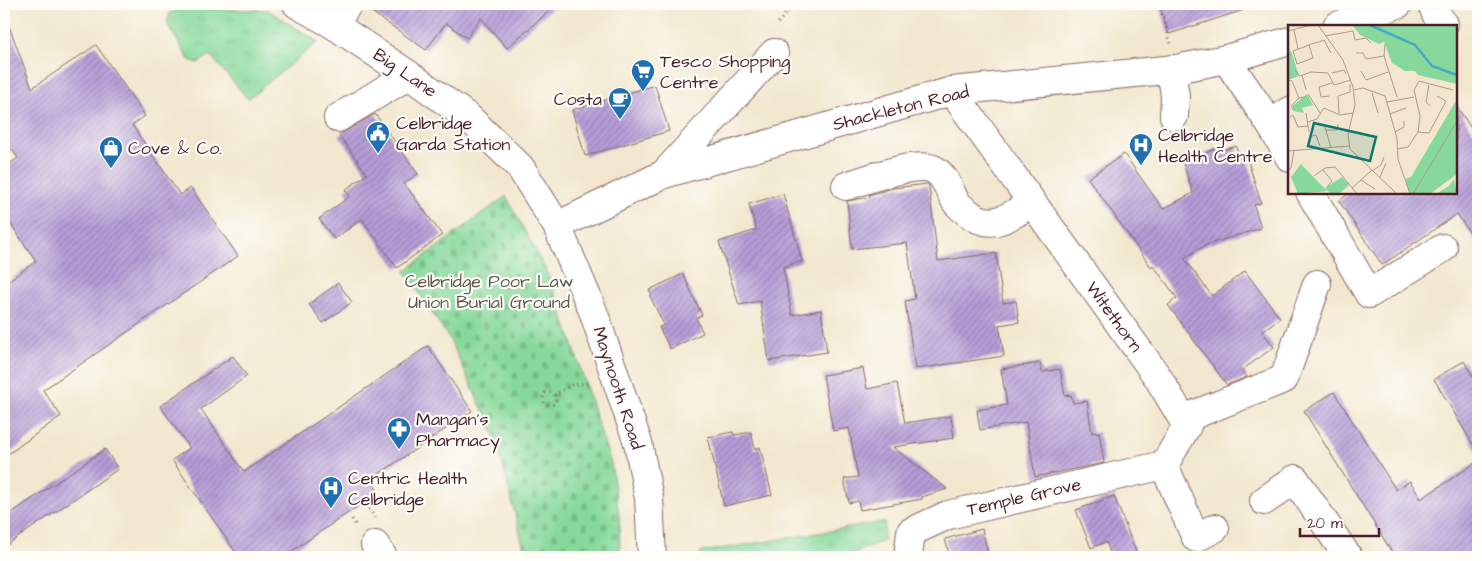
<svg xmlns="http://www.w3.org/2000/svg" width="1482" height="561" font-family="'Architects Daughter',sans-serif">
<defs>
<pattern id="grass-tufts" width="24" height="20" patternUnits="userSpaceOnUse" patternTransform="scale(1.25)"><rect width="24" height="20" fill="#87d99b"/><path d="M3 7l-1-3M5 7V3M7 7l1-3M15 17l-1-3M17 17v-4M19 17l1-3" fill="none" stroke="#76ba86"/></pattern>
<pattern id="cemetery-stones" width="16" height="16" patternUnits="userSpaceOnUse" patternTransform="scale(1.25)"><rect width="16" height="16" fill="#87d99b"/><path d="M2 7V4a2 2 0 0 1 4 0v3zM10 15v-3a2 2 0 0 1 4 0v3z" fill="#76ba86"/></pattern>
<pattern id="building-hatch" width="6" height="6" patternUnits="userSpaceOnUse" patternTransform="scale(1.25)"><rect width="6" height="6" fill="#b69dd8"/><path d="M-1 1l2-2M0 6l6-6M5 7l2-2" fill="none" stroke="#967faf"/></pattern>
</defs>
<rect width="100%" height="100%" fill="#fdfcf7"/>
<filter id="ink" filterUnits="userSpaceOnUse"><feTurbulence type="fractalNoise" baseFrequency=".02" numOctaves="2"/><feDisplacementMap in="SourceGraphic" scale="10" xChannelSelector="R" yChannelSelector="G"/><feConvolveMatrix kernelMatrix="1 2 1 2 8 2 1 2 1" color-interpolation-filters="sRGB"/></filter>
<filter id="wash" filterUnits="userSpaceOnUse"><feTurbulence type="fractalNoise" baseFrequency=".0096" numOctaves="4" result="noise"/><feDisplacementMap in="SourceGraphic" scale="20" xChannelSelector="R" yChannelSelector="G"/><feGaussianBlur stdDeviation="1.12" result="paint"/><feColorMatrix in="noise" values="0 0 0 0 0 0 0 0 0 0 0 0 0 0 0 0 0 1.4 0 .05"/><feComposite in="paint" operator="in"/></filter>
<g filter="url(#wash)">
<rect width="100%" height="100%" fill="#f2e7ce"/>
<g fill="url(#grass-tufts)" stroke="#687c63">
<polygon points="180,9 268,10 318,42 248,99 210,55 198,63 189,60 167,23 170,13"/>
<polygon points="885,522 883,541 844,557 698,557 702,552"/>
</g>
<polygon fill="url(#cemetery-stones)" stroke="#687c63" points="506,196 547,272 571,339 597,421 611,464 619,515 620,557 526,557 496,438 450,340 405,271"/>
<g id="blocks">
<g fill="url(#building-hatch)">
<polygon points="363,4 557,4 507,48 481,18 467,38 446,23 426,50 363,6"/>
<polygon points="1159,4 1249,4 1250,8 1169,34"/>
<polygon points="6,18 32,88 96,45 145,116 132,125 180,195 191,188 238,256 43,390 61,416 4,457 4,284 36,261 4,214 4,168 18,158 4,138 4,19"/>
<polygon points="655,85 669,131 585,156 572,110"/>
<polygon points="1456,105 1478,139 1478,245 1457,214 1382,265 1339,201 1351,192 1456,192"/>
<polygon points="375,114 418,174 404,183 442,235 397,268 362,219 334,239 319,219 350,196 345,190 367,174 339,135"/>
<polygon points="1236,146 1241,163 1248,161 1261,203 1254,205 1261,228 1206,245 1184,258 1212,296 1245,271 1280,318 1262,331 1274,347 1242,370 1247,377 1227,385 1168,305 1177,298 1153,265 1151,267 1088,178 1124,154 1163,209 1193,193 1183,163 1203,157 1207,152 1214,149 1226,149"/>
<polygon points="927,184 929,186 938,261 996,253 1003,303 1016,301 1019,322 999,325 1004,356 915,369 905,301 915,299 907,243 852,249 847,201 870,197 869,195 893,188"/>
<polygon points="783,194 802,261 783,267 792,315 821,310 827,352 769,361 760,301 739,305 719,242 756,230 749,204"/>
<polygon points="683,274 702,315 696,318 703,333 670,349 659,327 664,325 650,296 652,295 649,290"/>
<polygon points="338,283 352,302 323,323 309,304"/>
<polygon points="428,346 472,411 370,480 379,492 283,557 239,557 172,460 190,448 160,406 233,356 247,376 201,409 244,472"/>
<polygon points="1464,361 1478,385 1478,453 1434,379"/>
<polygon points="1040,363 1042,372 1060,369 1065,396 1071,395 1073,403 1087,401 1092,433 1099,432 1104,463 1035,477 1026,422 980,430 977,410 1007,405 1001,369"/>
<polygon points="863,368 867,389 897,383 905,423 951,416 954,438 893,447 947,489 922,497 922,499 860,510 858,501 849,503 844,479 858,477 849,428 833,431 823,375"/>
<polygon points="1334,392 1396,490 1410,481 1421,499 1478,461 1478,557 1395,557 1304,411"/>
<polygon points="733,432 734,435 751,432 755,449 760,447 772,495 724,506 708,437"/>
<polygon points="105,449 118,469 4,547 4,518"/>
<polygon points="1114,496 1138,557 1112,557 1106,542 1091,548 1076,510"/>
<polygon points="982,529 989,557 950,557 945,539"/>
</g>
</g>
</g>
<g filter="url(#ink)">
<use href="#blocks" fill-opacity="0" stroke="#856564" stroke-width="1"/>
<g fill="none" stroke-linecap="round" stroke-linejoin="round">
<g stroke="#856564" stroke-width="30">
<g id="minor">
<polyline points="1432,4 1436,14 1444,24"/>
<polyline points="334,25 348,4"/>
<polyline points="1337,26 1398,4"/>
<polyline points="1226,59 1270,124 1290,158"/>
<polyline points="1171,69 1175,96 1174,116"/>
<polyline points="952,91 1157,376 1187,426 1164,465"/>
<polyline points="338,118 409,75"/>
<polyline points="1270,124 1290,111"/>
<polyline points="664,174 774,53"/>
<path d="M846,186C865,180 917,160 935,170C946,177 950,192 956,202C959,206 963,209 967,212C991,232 1010,217 1032,202"/>
<polyline points="1310,192 1369,294 1443,248"/>
<polyline points="557,226 664,174 952,91 1176,69 1226,59 1290,41"/>
<polyline points="1183,419 1284,379 1317,284"/>
<polyline points="1164,465 1196,538 1215,528"/>
<polyline points="1264,501 1295,479 1348,557"/>
<polyline points="375,545 383,557"/>
<polyline points="908,557 911,532 948,515 1164,465"/>
</g>
</g>
<g stroke="#856564" stroke-width="30">
<polyline id="major" points="297,4 334,25 409,75 469,118 520,167 542,202 557,226 593,311 638,443 649,498 652,557"/>
</g>
<g stroke="#856564" stroke-width="3" stroke-dasharray="1 4" stroke-linecap="butt">
<polyline points="1159,4 1171,44"/>
<polyline points="778,23 794,4"/>
<polyline points="555,395 556,400 553,404 548,405 544,403 543,398 545,393 550,392 555,395 572,385 590,383"/>
<polyline points="369,509 376,519"/>
<polyline points="352,519 357,527"/>
</g>
<use href="#minor" stroke="#fff" stroke-width="28"/>
<use href="#major" stroke="#fff" stroke-width="28"/>
</g>
</g>
<defs>
<g id="supermarket-pin" transform="scale(1.25)"><path d="M0 17L-7.5 6A9.5 9.5 0 1 1 7.5 6Z" fill="#1f6fb2" stroke="#fdfcf7"/><path d="M-6-5.5h2.5l.6 2H6L4.5 2H-2.5L-4.4-4H-6ZM-1.5 3.2a1.3 1.3 0 1 0 .1 0ZM3 3.2a1.3 1.3 0 1 0 .1 0Z" fill="#fff"/></g>
<g id="cafe-pin" transform="scale(1.25)"><path d="M0 17L-7.5 6A9.5 9.5 0 1 1 7.5 6Z" fill="#1f6fb2" stroke="#fdfcf7"/><path d="M-5.5-4.5H6V0H3Q3 3.5 0 3.5H-2.5Q-5.5 3.5-5.5 0ZM3-3.2v2h1.7v-2ZM-6 4.5H4V6H-6Z" fill="#fff"/></g>
<g id="civic-pin" transform="scale(1.25)"><path d="M0 17L-7.5 6A9.5 9.5 0 1 1 7.5 6Z" fill="#1f6fb2" stroke="#fdfcf7"/><path d="M-.6-6.5H3V-4.5H.6V-3L4-1V1h2V6H-6V1h2V-1L-.6-3ZM-1.2 2.5V6h2.4V2.5Z" fill="#fff"/></g>
<g id="hospital-pin" transform="scale(1.25)"><path d="M0 17L-7.5 6A9.5 9.5 0 1 1 7.5 6Z" fill="#1f6fb2" stroke="#fdfcf7"/><path d="M-5-5h3v3.5h4V-5h3V5h-3V1.5h-4V5h-3Z" fill="#fff"/></g>
<g id="shop-pin" transform="scale(1.25)"><path d="M0 17L-7.5 6A9.5 9.5 0 1 1 7.5 6Z" fill="#1f6fb2" stroke="#fdfcf7"/><path d="M-5-2.5h2.3a2.7 3.5 0 0 1 5.4 0H5L5.5 6h-11ZM-1.5-2.5h3a1.5 2.3 0 0 0-3 0Z" fill="#fff"/></g>
<g id="pharmacy-pin" transform="scale(1.25)"><path d="M0 17L-7.5 6A9.5 9.5 0 1 1 7.5 6Z" fill="#1f6fb2" stroke="#fdfcf7"/><path d="M-2-6h4v4h4v4h-4v4h-4v-4h-4v-4h4Z" fill="#fff"/></g>
</defs>
<g fill-rule="evenodd">
<use href="#supermarket-pin" x="643" y="71"/>
<use href="#cafe-pin" x="620" y="99"/>
<use href="#civic-pin" x="378" y="133"/>
<use href="#hospital-pin" x="1141" y="145"/>
<use href="#shop-pin" x="111" y="148"/>
<use href="#pharmacy-pin" x="399" y="429"/>
<use href="#hospital-pin" x="331" y="488"/>
</g>
<g text-anchor="middle" dominant-baseline="central" stroke-width="4.5" stroke-linejoin="round" paint-order="stroke">
<g font-size="18" fill="#4a1f2b" stroke="#fdfcf7" text-anchor="start">
<text x="660" y="61">Tesco Shopping<tspan x="660" dy="21">Centre</tspan></text>
<text x="602" y="99" text-anchor="end">Costa</text>
<text x="396" y="123">Celbridge<tspan x="396" dy="21">Garda Station</tspan></text>
<text x="1158" y="135">Celbridge<tspan x="1158" dy="21">Health Centre</tspan></text>
<text x="128" y="148">Cove &amp; Co.</text>
<text x="416" y="419">Mangan's<tspan x="416" dy="21">Pharmacy</tspan></text>
<text x="348" y="478">Centric Health<tspan x="348" dy="21">Celbridge</tspan></text>
</g>
<g font-size="18" fill="#4a1f2b" stroke="#fdfcf7">
<text transform="translate(405 73) rotate(34)">Big Lane</text>
<text transform="translate(901 108) rotate(-14)">Shackleton Road</text>
<text transform="translate(1114 317) rotate(54)">Witethorn</text>
<text transform="translate(618 388) rotate(72)">Maynooth Road</text>
<text transform="translate(1024 497) rotate(-13)">Temple Grove</text>
</g>
<g font-size="18" fill="#5c574d" stroke="#fdfcf7">
<text x="489" y="281">Celbridge Poor Law<tspan x="489" dy="21">Union Burial Ground</tspan></text>
</g>
</g>
<g transform="translate(1288 25)">
<rect width="169" height="169" fill="#f2e7ce"/>
<path d="M19,69L25,80L14,83L16,88L5,86L3,82ZM54,152L61,160L51,169H43L37,163ZM166,154L169,169H148L161,161Z" fill="#87d99b"/>
<path d="M169,0V59L130,50L127,46H117L104,38L96,17L91,19L72,10L65,1ZM3,26L11,51L0,55V27ZM169,74V149L142,169H122L117,154L123,152Z" fill="#87d99b"/>
<path d="M13,139L39,166L10,169L3,152Z" fill="#87d99b"/>
<path fill="none" stroke="#46a9c5" stroke-width="2.5" d="M82,0L127,20L144,41L169,50"/>
<path fill="none" stroke="#af978d" stroke-width="1" d="M30,0L55,35L65,62L67,80L60,109L62,124L109,169M6,5L10,24M0,6L23,0M37,11L65,6L67,15L78,13L83,18M21,20L25,33L9,39L5,26L16,22L23,19L31,17L36,15L43,28M68,28H75L78,34L96,31L97,19M96,31L109,72M7,45L12,51L23,47L40,48L46,60L63,55M73,46L78,55L100,47M44,48L56,45L58,49M14,50L18,65M0,55L4,56L11,73M131,56L165,65M141,60L138,77L142,81M66,65L75,63L97,71L109,113L110,134L122,169M84,68L90,88M20,69L32,88M41,71L33,72L31,62L44,58M99,77L126,72M3,81L11,73L17,72M18,88L21,107M51,89L50,71L62,67V59M102,89L118,83M2,92L5,90L10,102L20,101M20,97L29,94L36,83L52,90L65,88M37,102L43,123M38,105H49L50,99M107,107L116,102V96M130,107L141,108L158,76L149,71M24,111L28,110L32,121M110,124L120,122L130,107L132,91L126,65L131,56M0,126L61,121M35,145L44,156L39,162M0,146L3,143L6,125M84,146L93,140L96,132M26,151L37,143L47,142L69,169M92,152L98,138M73,155L87,164M64,163L84,145M125,169L169,96"/>
<path fill="#0f766e" fill-opacity="0.15" stroke="#0f766e" stroke-width="2.5" d="M26,98L88,112L82,136L20,121Z"/>
<rect width="169" height="169" fill="none" stroke="#4a1f2b" stroke-width="2.5"/>
</g>
<rect width="1482" height="561" fill="none" stroke="#fdfcf7" stroke-width="20"/>
<path d="M1300 528v8h79v-8" fill="none" stroke="#4a1f2b" stroke-width="2.5"/>
<text x="1307" y="528" font-size="15" fill="#4a1f2b" stroke="#fdfcf7" stroke-width="4" paint-order="stroke">20 m</text>
</svg>
